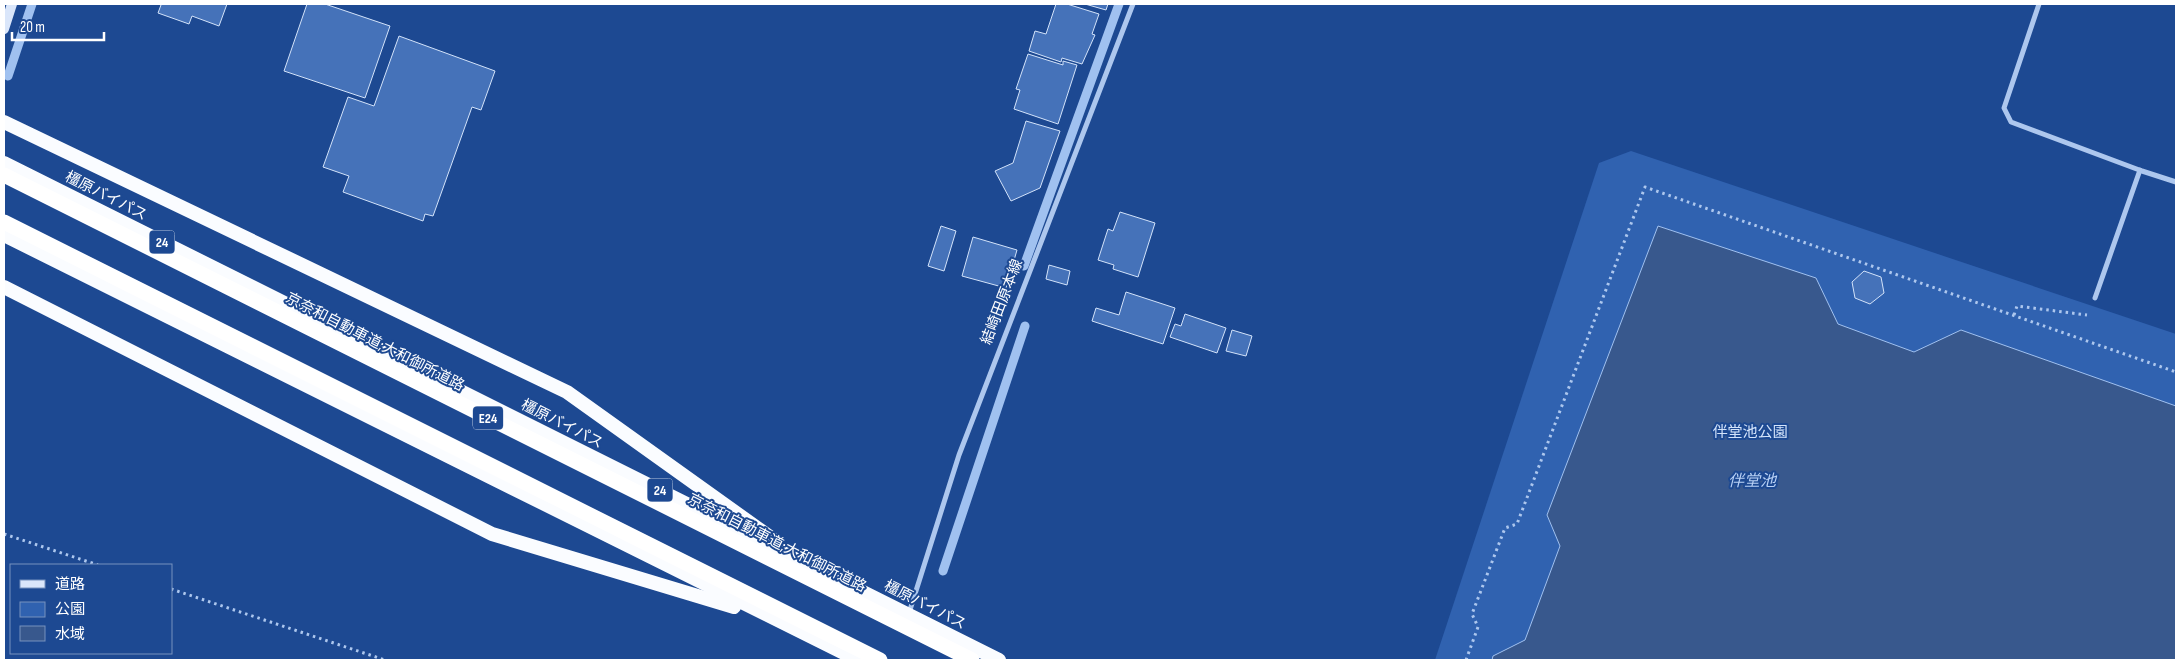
<svg xmlns="http://www.w3.org/2000/svg" width="2180" height="664" font-family="'Sofia Sans Condensed','Noto Sans JP',sans-serif">
<rect width="100%" height="100%" fill="#1d4992"/>
<polygon fill="#3062b0" points="1631,151 2176,334 2176,660 1435,660 1599,163"/>
<polygon fill="#38588d" stroke="#a0c1f0" points="1658,226 1816,278 1838,324 1914,352 1961,330 2176,406 2176,660 1492,660 1493,656 1525,640 1560,546 1547,515"/>
<g fill="none" stroke-linecap="round" stroke-linejoin="round">
<g stroke="#a0c1f0" stroke-width="9">
<polyline points="8,76 32,4"/>
<polyline points="1024,266 1119,4"/>
<polyline points="943,571 1025,326"/>
</g>
</g>
<g fill="#4572b9" stroke="#d3e3fa">
<polygon points="158,4 227,4 219,26 192,16 189,24 158,13 161,5"/>
<polygon points="307,4 325,4 390,26 365,98 284,71"/>
<polygon points="1056,4 1067,4 1099,14 1092,34 1095,35 1082,64 1062,58 1061,62 1029,51 1035,31 1046,34"/>
<polygon points="1085,4 1108,4 1106,10"/>
<polygon points="399,36 495,71 481,110 472,107 433,216 425,214 423,221 343,192 349,176 323,167 348,97 374,106"/>
<polygon points="1028,54 1063,65 1063,61 1077,65 1058,124 1014,109 1020,90 1016,89"/>
<polygon points="1026,121 1060,131 1040,188 1011,201 995,171 1013,163"/>
<polygon points="1120,212 1155,223 1138,277 1113,269 1114,265 1098,260 1108,229 1113,231"/>
<polygon points="941,226 956,231 944,271 928,266"/>
<polygon points="973,237 1017,250 1006,288 962,276"/>
<polygon points="1049,265 1070,271 1067,285 1046,279"/>
<polygon points="1864,271 1881,277 1884,293 1870,304 1855,298 1852,282"/>
<polygon points="1126,292 1175,308 1163,344 1092,321 1096,308 1119,315"/>
<polygon points="1185,314 1226,328 1217,353 1170,337 1175,324 1181,326"/>
<polygon points="1232,330 1252,336 1246,356 1226,351"/>
</g>
<g fill="none" stroke-linecap="round" stroke-linejoin="round">
<g stroke="#adc7ee" stroke-width="3" stroke-dasharray="2.5 4" stroke-linecap="butt">
<polyline points="2014,315 2017,306 2087,315"/>
<polyline points="4,534 98,565"/>
<polyline points="171,589 385,660"/>
<polyline points="1466,660 1478,627 1472,614 1505,528 1517,524 1645,187 2176,372"/>
</g>
<g stroke="#adc7ee" stroke-width="5">
<polyline points="2039,4 2004,108 2011,122 2142,171 2176,182"/>
<polyline points="2095,298 2140,170"/>
<polyline points="909,613 959,455 1133,4"/>
</g>
<polyline stroke="#dae6fa" stroke-width="10" points="4,29 12,4"/>
<g stroke="#fafcff" stroke-width="14">
<polyline points="4,122 567,392 774,540"/>
<polyline points="4,163 999,660"/>
<polyline points="4,235 858,660"/>
<polyline points="4,287 492,534 734,607"/>
</g>
<g stroke="#fff" stroke-width="15">
<polyline points="4,175 972,660"/>
<polyline points="4,222 880,660"/>
</g>
</g>
<g text-anchor="middle" dominant-baseline="central" stroke-width="4" stroke-linejoin="round" paint-order="stroke">
<g fill="#1d4992" stroke="#bbc8de" stroke-width="1">
<rect x="149.5" y="230.5" width="25" height="23" rx="4"/>
<rect x="473" y="406.5" width="30" height="23" rx="4"/>
<rect x="647.5" y="478.5" width="25" height="23" rx="4"/>
</g>
<g font-size="14" font-weight="bold" fill="#fff">
<text x="162" y="242">24</text>
<text x="488" y="418">E24</text>
<text x="660" y="490">24</text>
</g>
<g font-size="15" fill="#fff" stroke="#1d4992">
<text transform="translate(106 196) rotate(27)">橿原バイパス</text>
<text transform="translate(1002 302) rotate(-69)">結崎田原本線</text>
<text transform="translate(375 342) rotate(27)">京奈和自動車道;大和御所道路</text>
<text transform="translate(562 424) rotate(27)">橿原バイパス</text>
<text transform="translate(777 543) rotate(27)">京奈和自動車道;大和御所道路</text>
<text transform="translate(925 605) rotate(27)">橿原バイパス</text>
</g>
<g font-size="15" fill="#d3e3fa" stroke="#1d4992">
<text x="1750" y="432">伴堂池公園</text>
</g>
<g font-size="16" font-style="italic" fill="#b9d1f5" stroke="#1d4992">
<text x="1752" y="481">伴堂池</text>
</g>
</g>
<rect width="2180" height="664" fill="none" stroke="#ffffff" stroke-width="10"/>
<rect x="10" y="564" width="162" height="90" fill="#1d4992" stroke="#7792be"/>
<rect x="20" y="580" width="25" height="8" fill="#dae6fa" stroke="#7792be"/>
<text x="55" y="589" font-size="15" fill="#ffffff">道路</text>
<rect x="20" y="602" width="25" height="15" fill="#3062b0" stroke="#7792be"/>
<text x="55" y="614" font-size="15" fill="#ffffff">公園</text>
<rect x="20" y="626" width="25" height="15" fill="#38588d" stroke="#7792be"/>
<text x="55" y="639" font-size="15" fill="#ffffff">水域</text>
<path d="M12 32v8h92v-8" fill="none" stroke="#ffffff" stroke-width="2.5"/>
<text x="20" y="32" font-size="15" fill="#ffffff" stroke="#1d4992" stroke-width="4" paint-order="stroke">20 m</text>
</svg>
